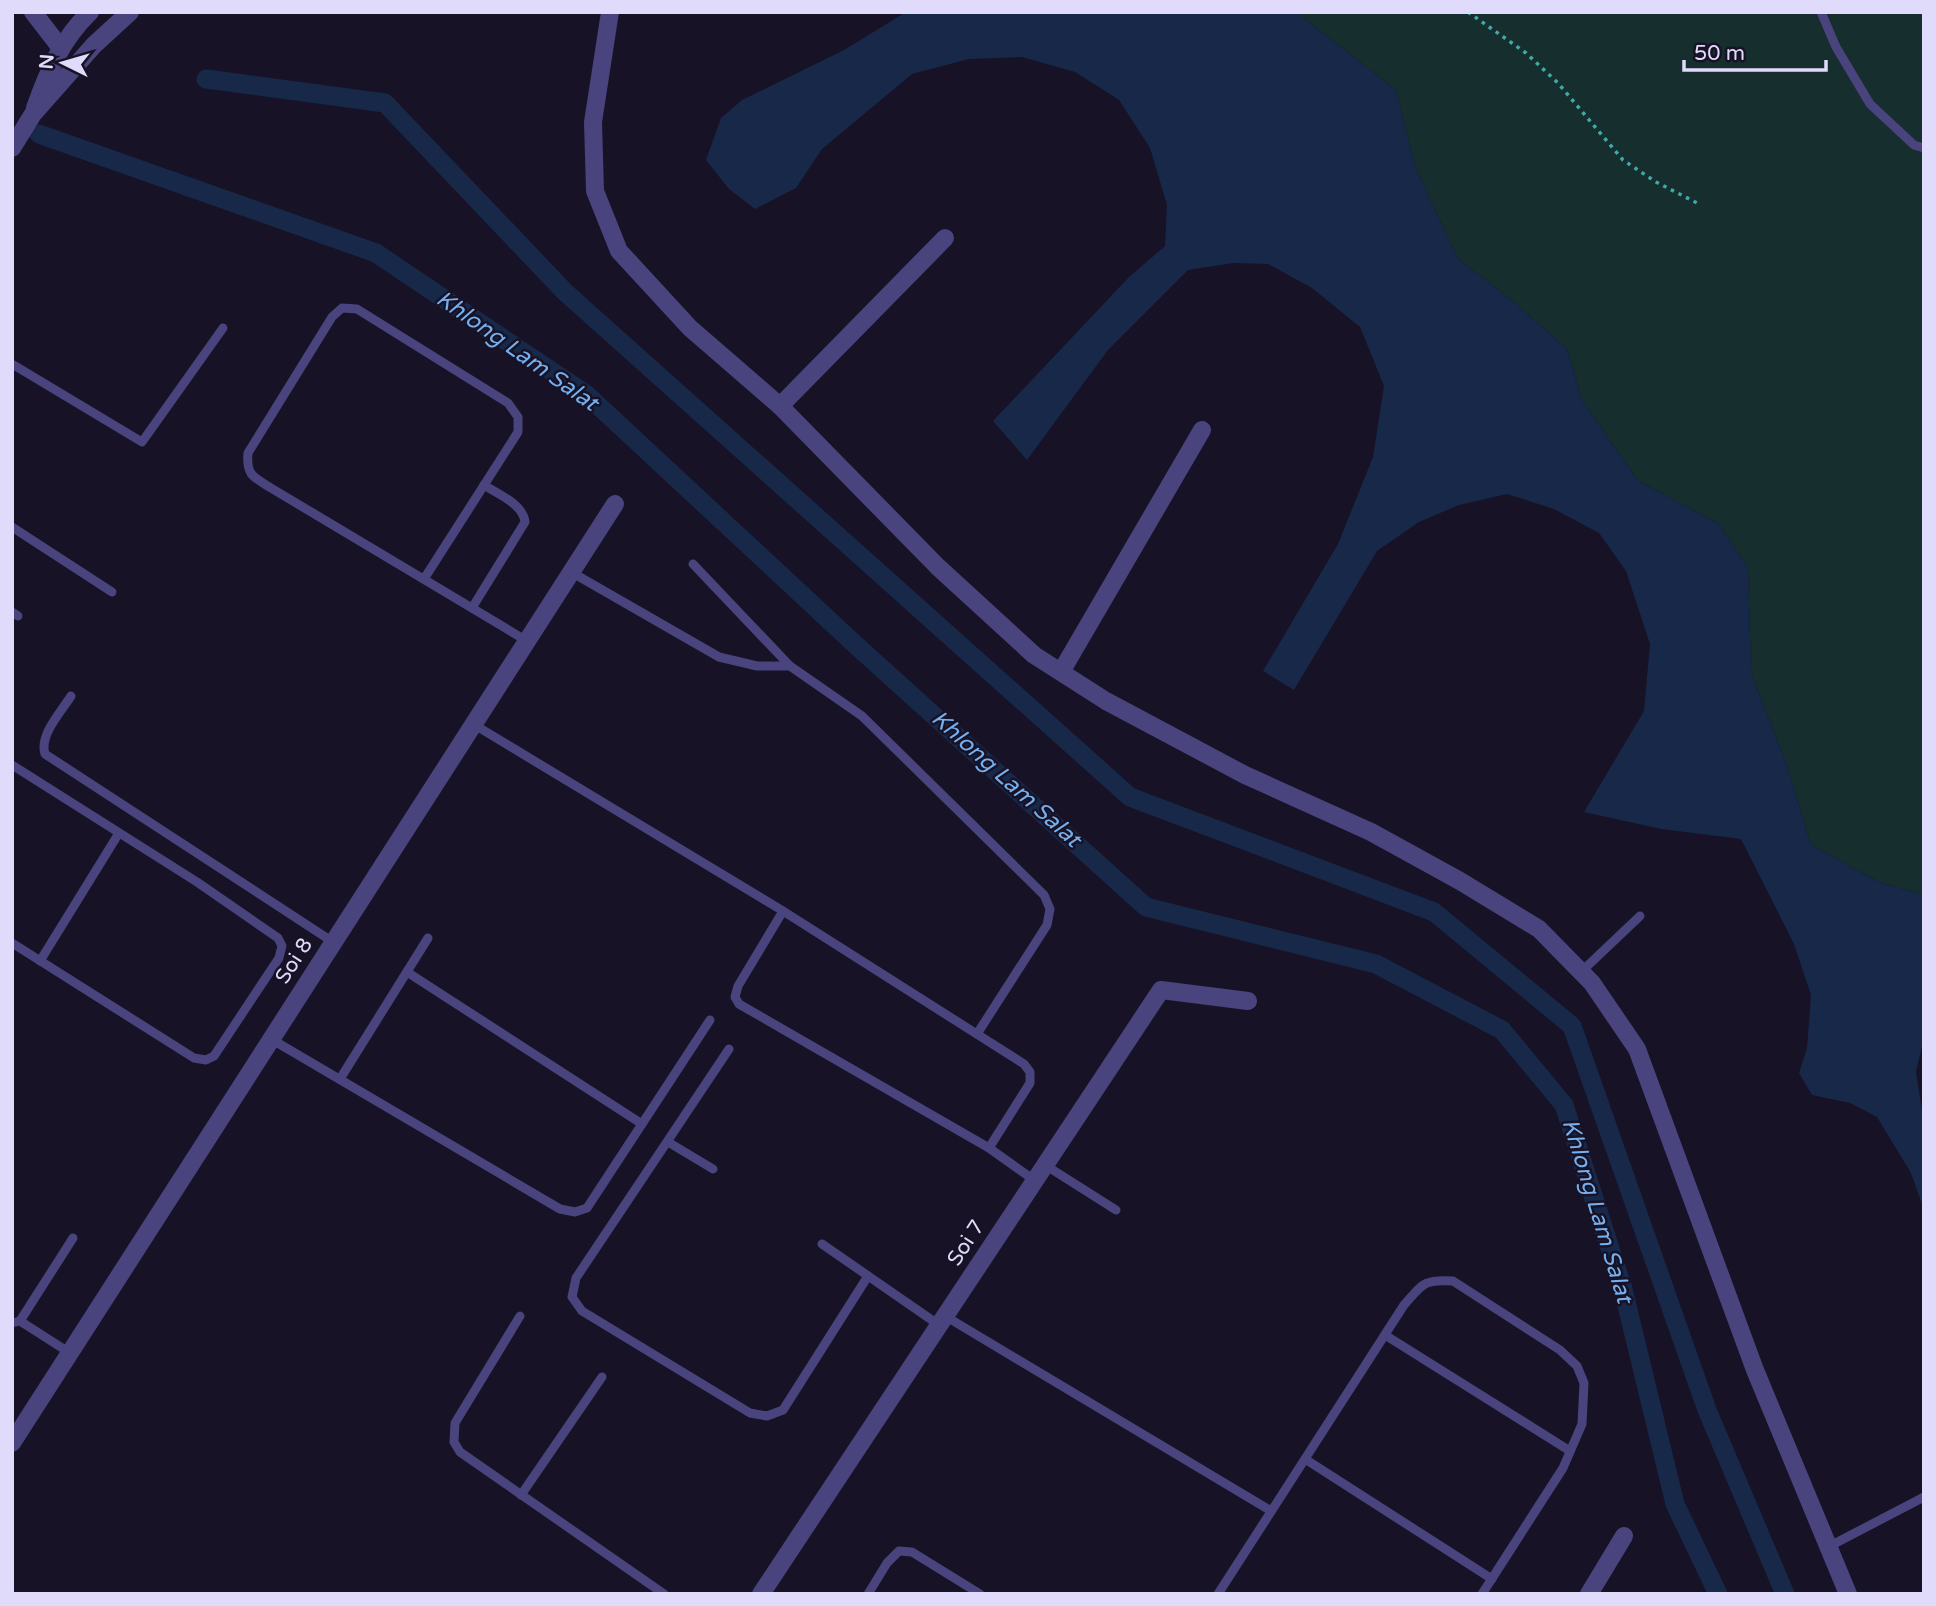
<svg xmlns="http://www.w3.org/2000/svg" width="1936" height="1606" font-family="'Varela Round',sans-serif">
<rect width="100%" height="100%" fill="#171225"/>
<polygon fill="#162e2e" points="1296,12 1924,12 1924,895 1879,882 1811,845 1787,766 1751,673 1748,568 1718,523 1638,481 1582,400 1567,349 1509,298 1458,259 1415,167 1396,90"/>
<polygon fill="#172849" points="906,12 1296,12 1396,90 1415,167 1458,259 1509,298 1567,349 1582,400 1638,481 1718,523 1748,568 1751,673 1787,766 1811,845 1879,882 1924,895 1924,1037 1916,1072 1924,1123 1924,1210 1911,1173 1877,1117 1850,1103 1812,1095 1799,1073 1807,1048 1811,995 1794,944 1741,839 1661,829 1584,812 1644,711 1650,644 1626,571 1599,533 1554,509 1507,494 1459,505 1419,522 1377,551 1294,690 1263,671 1338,544 1373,457 1384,386 1360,327 1312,288 1268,264 1233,263 1188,270 1108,350 1027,460 993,421 1129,277 1165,246 1167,205 1150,148 1119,100 1075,72 1022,57 969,59 912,74 822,149 796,188 755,209 729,189 706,160 721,118 742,100 844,50"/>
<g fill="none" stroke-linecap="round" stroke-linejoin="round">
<g stroke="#172849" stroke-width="19">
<polyline points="206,79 385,103 565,292 1130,797 1434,912 1572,1026 1707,1410 1785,1594"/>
<polyline points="39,134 376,253 587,395 859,648 1146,907 1376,964 1502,1030 1564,1105 1623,1289 1675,1504 1718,1594"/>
</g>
<polyline stroke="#3faaa9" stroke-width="3.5" stroke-dasharray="3.5 5" stroke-linecap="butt" points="1468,12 1526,53 1558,83 1623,160 1656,182 1701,205"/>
<g stroke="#49437e" stroke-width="9">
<polyline points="1821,12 1836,47 1870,104 1914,145 1924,148"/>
<polyline points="12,364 142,442 223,328"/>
<polyline points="12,527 112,592"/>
<polyline points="693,564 790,666"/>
<polyline points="571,572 719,657 757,666 790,666 862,716 1044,895 1050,909 1047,925 977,1034"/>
<path d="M424,579L518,432V417L508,403L357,309L342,308L332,317L248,453C246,475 253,477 271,488L527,641"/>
<path d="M472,608L525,522C523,504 498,494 484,485"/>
<polyline points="12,612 18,616"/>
<path d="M71,696C61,712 39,735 45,754L333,942"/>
<polyline points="473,724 783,911 1024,1064 1030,1072 1030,1083 989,1148"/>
<polyline points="12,765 197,882 278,938 282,946 279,958 214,1056 206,1060 194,1058 12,943"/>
<polyline points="783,911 738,986 735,997 739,1004 989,1148 1034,1180"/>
<polyline points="40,961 119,833"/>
<polyline points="407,972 642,1124"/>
<polyline points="1581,972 1640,916"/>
<polyline points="271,1039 560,1209 575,1212 587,1208 710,1020"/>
<polyline points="729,1049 576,1278 572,1297 582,1311 750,1413 767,1416 783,1410 868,1276"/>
<polyline points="340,1079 428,938"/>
<polyline points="668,1142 713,1169"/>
<polyline points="1045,1165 1116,1210"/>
<polyline points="822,1244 939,1325"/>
<polyline points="520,1316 455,1423 454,1442 460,1452 664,1594"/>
<polyline points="945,1316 1271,1511"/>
<polyline points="20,1321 73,1238"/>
<polyline points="12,1323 20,1321 70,1353"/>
<polyline points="1385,1335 1570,1451"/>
<polyline points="1305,1459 1492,1579"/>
<polyline points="521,1495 602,1377"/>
<polyline points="1828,1547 1924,1497"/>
<polyline points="868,1594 887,1563 899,1551 912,1552 980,1594"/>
<path d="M1218,1594L1404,1305C1423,1284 1423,1279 1453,1281L1560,1350L1577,1366L1584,1383L1582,1424L1563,1468L1482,1594"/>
</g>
<g stroke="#49437e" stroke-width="18">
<polyline points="33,12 60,47"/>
<polyline points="610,12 593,122 595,191 619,251 690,328 780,406 938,567 1034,655 1106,701 1245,775 1371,832 1460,881 1539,929 1592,983 1637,1049 1755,1370 1848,1594"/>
<polyline points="780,406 945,238"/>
<polyline points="1061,672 1202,430"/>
<polyline points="12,1443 615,504"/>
<polyline points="761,1594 1161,990 1248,1001"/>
<polyline points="1589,1594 1624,1536"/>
</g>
<g stroke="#49437e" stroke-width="18">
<path d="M35,108C48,71 62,39 90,12"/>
<polyline points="12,148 33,114 94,45 130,12"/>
</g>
</g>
<g text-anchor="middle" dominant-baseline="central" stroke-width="5" stroke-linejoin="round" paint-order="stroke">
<g font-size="21" fill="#e0dbfa" stroke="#171225">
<text transform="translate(294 961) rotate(-57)">Soi 8</text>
<text transform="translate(966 1243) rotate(-57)">Soi 7</text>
</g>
<g font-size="23" font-style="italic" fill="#76afed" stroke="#171225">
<text transform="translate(517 351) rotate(35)">Khlong Lam Salat</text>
<text transform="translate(1006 779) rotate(42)">Khlong Lam Salat</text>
<text transform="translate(1597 1211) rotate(73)">Khlong Lam Salat</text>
</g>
</g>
<rect width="1936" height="1606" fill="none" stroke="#e0dbfa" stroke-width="28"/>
<g transform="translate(63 63) rotate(275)" stroke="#171225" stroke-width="5" paint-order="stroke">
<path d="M0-5L12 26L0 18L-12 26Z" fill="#e0dbfa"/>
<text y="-10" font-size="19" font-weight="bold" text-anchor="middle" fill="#e0dbfa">N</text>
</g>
<path d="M1684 60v10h142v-10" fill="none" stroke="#e0dbfa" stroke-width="3.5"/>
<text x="1694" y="60" font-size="21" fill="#e0dbfa" stroke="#171225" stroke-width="5" paint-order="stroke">50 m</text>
</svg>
